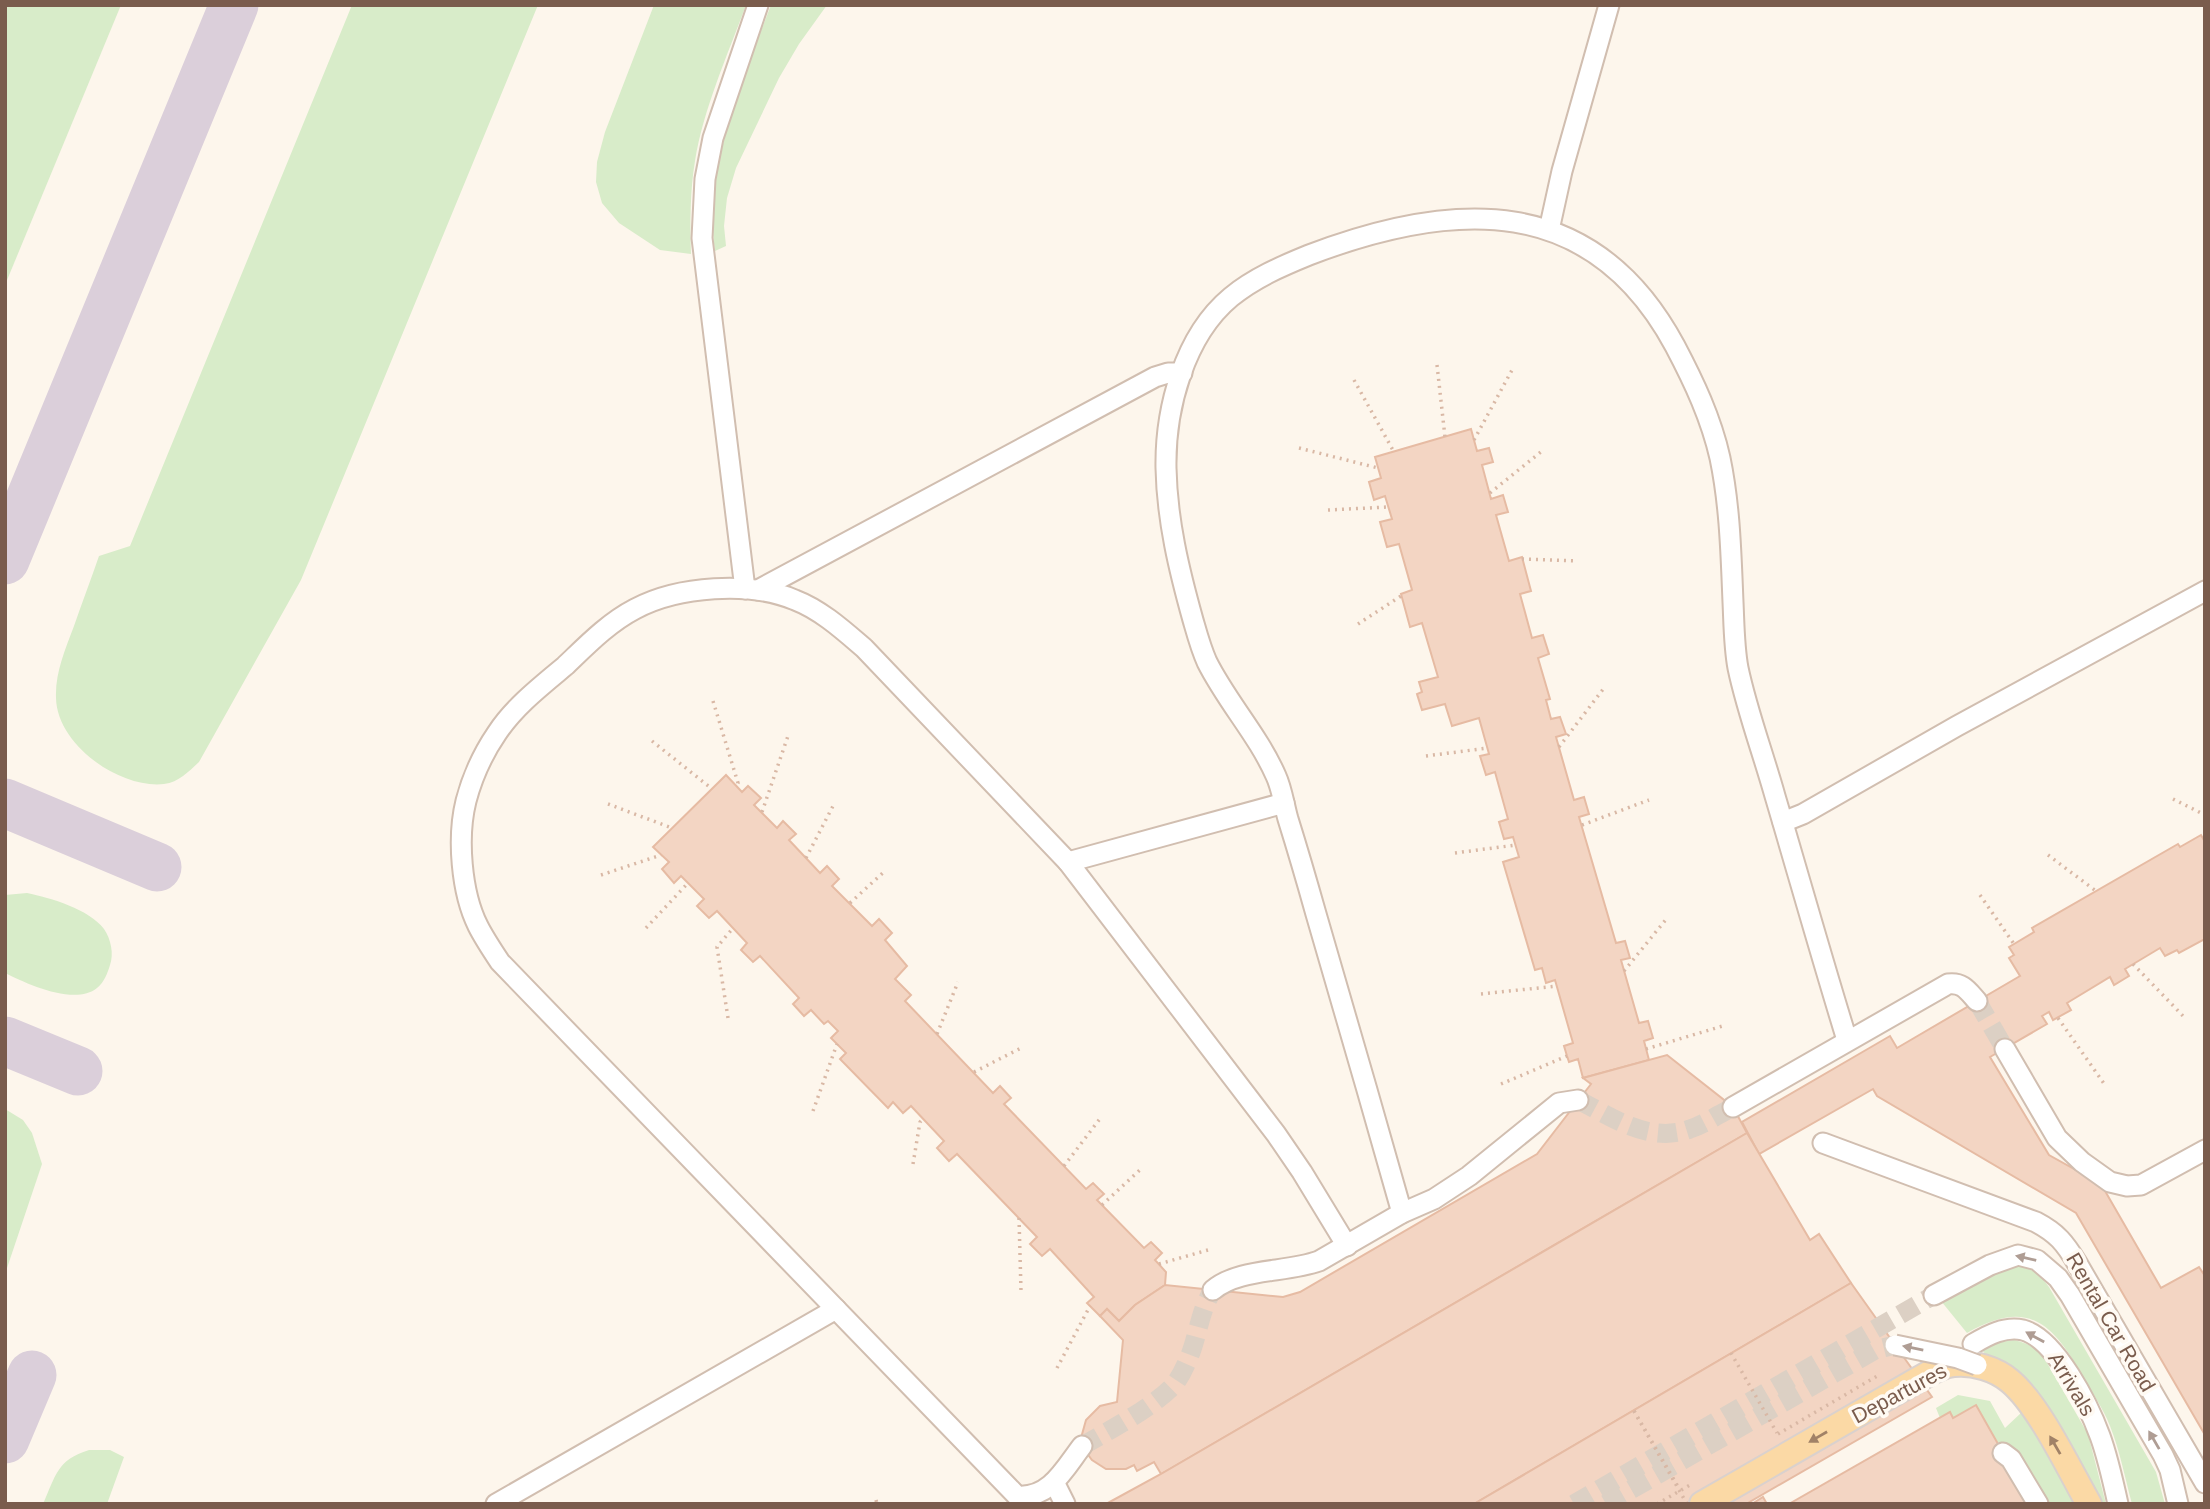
<svg xmlns="http://www.w3.org/2000/svg" width="2210" height="1509" font-family="Arial,sans-serif">
<rect width="100%" height="100%" fill="#fdf6ec"/>
<g fill="#d8ecc9">
<polygon points="5,5 121,5 5,285"/>
<path d="M352,5H538L301,580L199,762C188,772 179,782 164,784C120,789 57,745 56,698C55,673 65,650 74,626C82,603 91,579 99,556L130,546Z"/>
<path d="M654,5H746C728,54 703,110 695,161C690,191 690,223 691,254L660,250L619,223L602,203L596,182L597,162L605,132Z"/>
<path d="M771,5H827L799,44L779,78L736,168L727,198L724,226L726,246L715,251C703,172 743,78 771,5Z"/>
<path d="M27,893C51,898 89,909 104,929C111,939 114,954 110,965C108,972 104,983 97,988C75,1006 27,984 5,973V895Z"/>
<polygon points="5,1109 23,1120 32,1133 42,1164 5,1274"/>
<path d="M2018,1264L2038,1273L2049,1287L2156,1472L2165,1504H2132C2125,1478 2120,1451 2110,1426C2103,1408 2091,1391 2082,1375C2051,1321 2027,1299 1967,1333L1941,1301L2001,1268Z"/>
<path d="M2014,1340C2026,1343 2034,1346 2043,1356L2088,1434L2106,1504H2103L2034,1386L2011,1366L1997,1358L1986,1355L1982,1350L2001,1342Z"/>
<polygon points="1958,1395 1990,1401 2005,1428 2022,1412 2075,1504 2046,1504 2005,1444 1997,1442 1976,1405 1953,1418 1940,1418 1936,1408"/>
<path d="M89,1450H110L124,1457L107,1504H43C56,1475 57,1460 89,1450Z"/>
</g>
<g fill="none" stroke-linecap="round" stroke-linejoin="round">
<g stroke="#dbcfda" stroke-width="49">
<polyline points="5,560 234,5"/>
<polyline points="5,803 157,867"/>
<polyline points="5,1041 78,1071"/>
<polyline points="5,1439 32,1375"/>
</g>
</g>
<g fill="#f3d5c3" stroke="#e6bba3" stroke-width="2">
<polygon points="1471,429 1477,451 1489,448 1493,462 1482,465 1491,499 1503,495 1508,512 1496,515 1509,561 1522,557 1531,591 1520,594 1532,638 1543,635 1549,654 1538,658 1550,699 1546,700 1551,719 1560,717 1566,734 1556,737 1574,800 1584,797 1589,814 1579,817 1616,943 1625,941 1630,958 1621,960 1639,1023 1648,1021 1653,1038 1644,1041 1649,1060 1583,1078 1578,1059 1569,1062 1567,1056 1564,1046 1573,1043 1555,980 1546,983 1542,968 1535,970 1503,862 1519,857 1513,837 1504,839 1499,822 1508,819 1495,772 1486,775 1480,756 1489,754 1479,718 1452,726 1445,704 1422,710 1417,694 1422,692 1419,682 1438,677 1422,623 1410,627 1401,594 1412,590 1399,544 1387,547 1380,522 1392,519 1385,496 1374,500 1369,482 1381,478 1375,457"/>
<polygon points="726,775 742,792 748,786 761,798 754,805 777,828 783,821 796,834 789,840 820,873 827,866 839,879 832,886 872,926 879,919 892,933 885,940 907,966 895,979 911,995 905,1001 993,1093 1000,1086 1011,1098 1004,1104 1086,1189 1093,1183 1104,1194 1097,1200 1144,1248 1151,1242 1162,1253 1155,1260 1166,1272 1165,1285 1135,1305 1119,1321 1107,1309 1100,1316 1087,1303 1094,1297 1050,1249 1042,1256 1030,1244 1037,1237 957,1154 949,1161 937,1148 944,1141 911,1106 903,1113 893,1102 888,1108 840,1059 846,1053 831,1038 838,1031 828,1021 824,1024 811,1010 804,1016 793,1004 799,998 760,956 753,962 741,950 747,943 717,911 709,918 697,906 704,899 681,876 674,883 662,869 669,862 653,847"/>
<polygon points="2201,835 2205,842 2205,939 2179,953 2177,950 2165,956 2160,948 2125,969 2129,976 2114,985 2110,977 2067,1003 2071,1010 2053,1020 2049,1012 2042,1016 2047,1024 1990,1057 2049,1155 2101,1184 2161,1288 2199,1267 2205,1276 2205,1435 2076,1213 1877,1096 1873,1089 1759,1154 1742,1122 1890,1036 1897,1048 2020,976 2009,958 2014,955 2009,947 2034,932 2032,928 2178,844 2180,847"/>
<polygon points="1667,1055 1733,1107 1747,1133 1161,1474 1154,1462 1137,1471 1134,1465 1126,1469 1106,1469 1092,1460 1086,1452 1081,1438 1086,1420 1100,1406 1117,1402 1123,1340 1100,1316 1107,1309 1119,1321 1135,1305 1165,1285 1283,1297 1300,1292 1537,1154 1591,1084 1583,1078"/>
<polygon points="1747,1133 1810,1240 1819,1234 1851,1283 1474,1504 1106,1504 1161,1474"/>
<polygon points="1851,1283 1932,1397 1746,1504 1474,1504"/>
<polygon points="1976,1405 2032,1504 1789,1504 1950,1412 1953,1418"/>
<polygon points="1763,1497 1767,1504 1752,1504"/>
</g>
<g fill="none" stroke-linecap="round" stroke-linejoin="round">
<g stroke="#dcd0c4" stroke-width="19" stroke-dasharray="19 10" stroke-linecap="butt">
<polyline points="1977,1001 2005,1049"/>
<path d="M1578,1100C1612,1117 1649,1144 1690,1129C1705,1124 1719,1114 1733,1107"/>
<path d="M1082,1446C1110,1430 1152,1408 1174,1385C1179,1379 1184,1369 1187,1362C1198,1339 1199,1311 1213,1290"/>
<polyline points="1574,1504 1934,1295"/>
<polyline points="1606,1504 1875,1350 1895,1345"/>
</g>
<g stroke="#d1beb0" stroke-width="23">
<g id="minor">
<polyline points="1549,230 1562,171 1609,5"/>
<polyline points="745,589 702,238 705,179 713,138 758,5"/>
<polyline points="758,590 1155,377 1168,373 1182,373"/>
<polyline points="1783,822 1803,814 1957,726 2205,591"/>
<polyline points="1068,862 1284,803"/>
<polyline points="2005,1049 2057,1138 2082,1162 2110,1182 2127,1186 2141,1185 2205,1150"/>
<path d="M1733,1107L1948,984C1963,982 1968,991 1977,1001"/>
<path d="M1823,1143L2036,1222C2057,1233 2065,1243 2077,1263L2205,1483"/>
<path d="M1402,1213C1374,1113 1345,1014 1316,914C1307,882 1298,851 1288,819C1284,805 1282,789 1276,776C1258,735 1227,702 1207,662C1201,649 1197,634 1193,620C1179,570 1167,520 1166,468C1165,409 1184,336 1231,297C1254,278 1282,266 1309,255C1453,200 1592,192 1675,346C1694,382 1711,418 1720,458C1730,506 1731,554 1733,602C1734,623 1734,647 1738,668C1747,711 1763,753 1775,796C1799,877 1822,959 1847,1040"/>
<path d="M1213,1290C1239,1268 1286,1273 1319,1261L1402,1213L1434,1199L1469,1176L1559,1103L1578,1100"/>
<polyline points="1934,1295 1990,1265 2018,1255 2037,1260 2058,1278 2070,1295 2163,1455 2170,1470 2178,1504"/>
<path d="M1973,1344C1988,1335 2005,1326 2023,1330C2056,1339 2089,1406 2100,1436C2108,1458 2113,1481 2118,1504"/>
<path d="M1082,1446C1065,1468 1050,1499 1017,1496L500,962C492,950 484,938 478,926C461,892 457,837 466,801C472,778 484,752 497,733C514,707 541,686 565,666C586,646 608,623 635,609C678,586 750,581 795,600C821,610 843,630 864,648L1068,862L1276,1134L1302,1172L1347,1246"/>
<polyline points="2003,1453 2011,1459 2038,1504"/>
<polyline points="1054,1482 1065,1504"/>
<polyline points="496,1504 836,1309"/>
</g>
</g>
<g stroke="#dad1cd" stroke-width="28">
<path id="major" d="M1702,1504L1919,1379C1930,1373 1941,1365 1954,1364C1973,1362 1996,1369 2010,1381C2039,1405 2069,1469 2089,1504"/>
</g>
<g stroke="#d9b8a5" stroke-width="3.5" stroke-dasharray="2 5" stroke-linecap="butt">
<polyline points="1437,365 1445,437"/>
<polyline points="1354,380 1394,452"/>
<polyline points="1474,440 1512,370"/>
<polyline points="1299,448 1378,468"/>
<polyline points="1490,493 1542,451"/>
<polyline points="1328,510 1388,507"/>
<polyline points="1522,559 1577,561"/>
<polyline points="1358,624 1401,596"/>
<polyline points="713,701 738,783 736,786"/>
<polyline points="652,741 712,789"/>
<polyline points="1559,747 1604,688"/>
<polyline points="1426,756 1488,748"/>
<polyline points="2173,799 2205,815"/>
<polyline points="608,804 672,828"/>
<polyline points="762,812 789,733"/>
<polyline points="1582,825 1649,800"/>
<polyline points="1455,853 1516,845"/>
<polyline points="2048,855 2096,891"/>
<polyline points="806,858 833,806"/>
<polyline points="601,875 661,855"/>
<polyline points="1980,895 2014,944"/>
<polyline points="850,903 886,870"/>
<polyline points="646,928 688,883"/>
<polyline points="2133,964 2185,1018"/>
<polyline points="1624,971 1668,917"/>
<polyline points="1481,994 1557,986"/>
<polyline points="728,1018 717,947 733,928"/>
<polyline points="2058,1018 2105,1085"/>
<polyline points="937,1034 958,982"/>
<polyline points="1646,1049 1726,1025"/>
<polyline points="974,1072 1023,1047"/>
<polyline points="1501,1084 1567,1056"/>
<polyline points="813,1111 837,1044"/>
<polyline points="913,1164 920,1122 923,1119"/>
<polyline points="1064,1166 1102,1116"/>
<polyline points="1102,1205 1142,1168"/>
<polyline points="1019,1218 1021,1291"/>
<polyline points="1159,1264 1208,1250"/>
<polyline points="1731,1353 1777,1433"/>
<polyline points="1057,1368 1090,1306"/>
<polyline points="1634,1411 1680,1490"/>
<polyline points="1778,1434 1879,1375"/>
<polyline points="876,1500 877,1504"/>
<polyline points="1657,1504 1690,1485"/>
</g>
<use href="#minor" stroke="#fff" stroke-width="19"/>
<use href="#major" stroke="#fbd9a5" stroke-width="24"/>
<g stroke="#d1beb0" stroke-width="23" stroke-linecap="butt">
<polyline id="minor-bridge" points="1895,1345 1958,1358 1977,1365"/>
</g>
<polyline stroke="#d9b8a5" stroke-width="3.5" stroke-dasharray="2 5" stroke-linecap="butt" points="1634,1411 1687,1504"/>
<use href="#minor-bridge" stroke="#fff" stroke-width="19"/>
</g>
<defs><path id="oneway-solid" d="M-6-.8H1V-3.2L6.5 0L1 3.2V.8H-6Z" transform="scale(1.75)"/></defs>
<g fill="#af9d94">
<use href="#oneway-solid" transform="translate(2026 1258) rotate(-167)"/>
<use href="#oneway-solid" transform="translate(2035 1337) rotate(-151)"/>
<use href="#oneway-solid" transform="translate(1913 1348) rotate(-169)"/>
<use href="#oneway-solid" transform="translate(2154 1440) rotate(-120)"/>
</g>
<g fill="#a18267">
<use href="#oneway-solid" transform="translate(1818 1437) rotate(150)"/>
<use href="#oneway-solid" transform="translate(2055 1445) rotate(-120)"/>
</g>
<g text-anchor="middle" dominant-baseline="central" stroke-width="7" stroke-linejoin="round" paint-order="stroke">
<g font-size="21" fill="#7a5c4d" stroke="#fffaf3">
<text transform="translate(2111 1322) rotate(60)">Rental Car Road</text>
<text transform="translate(2072 1384) rotate(59)">Arrivals</text>
<text transform="translate(1899 1393) rotate(-28)">Departures</text>
</g>
</g>
<rect width="2210" height="1509" fill="none" stroke="#7a5c4d" stroke-width="14"/>
</svg>
